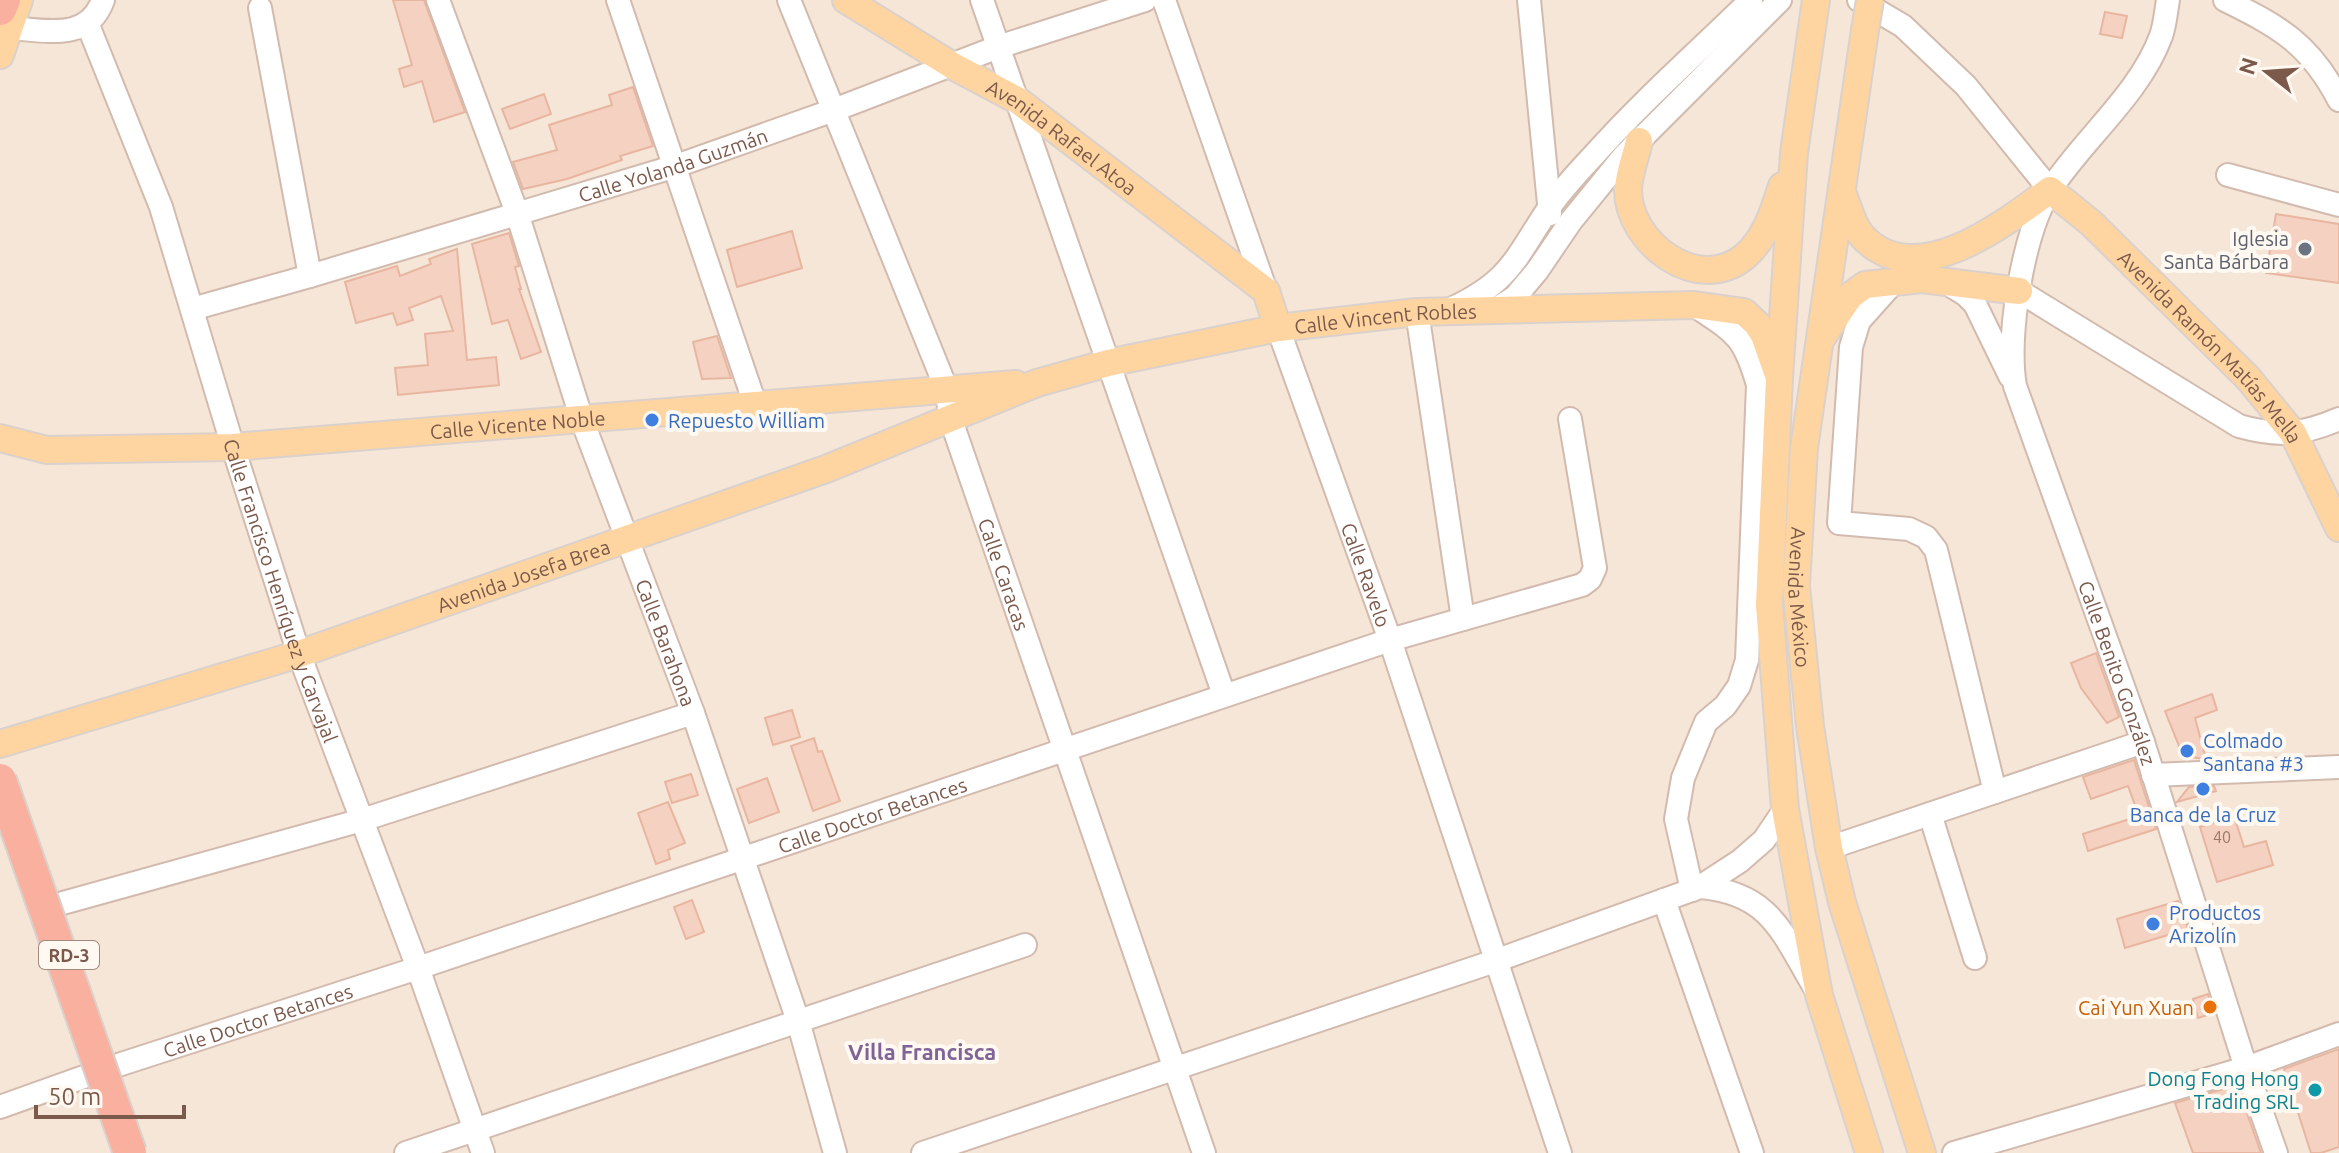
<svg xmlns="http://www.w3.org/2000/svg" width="2339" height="1153" font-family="Ubuntu,sans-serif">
<rect width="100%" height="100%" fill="#fef5eb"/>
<rect fill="#f6e6d8" x="0" y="0" width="2339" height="1153"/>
<g fill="#f5d1c1" stroke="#e8b6a0" stroke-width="2">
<polygon points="393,0 424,0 465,112 434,122 422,81 404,87 399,69 412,65"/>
<polygon points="2105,12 2127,16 2122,38 2100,34"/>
<polygon points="633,87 653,146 620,156 622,160 567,179 523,189 513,162 557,150 549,125 612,105 609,95"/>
<polygon points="544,94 551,114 510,129 502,109"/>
<polygon points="2276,214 2339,224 2339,283 2266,273"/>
<polygon points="792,231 802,268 737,287 727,250"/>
<polygon points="509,233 519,266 515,267 521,289 519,289 541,352 521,359 508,320 492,324 472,244"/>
<polygon points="457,249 467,360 496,357 499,385 398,395 395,368 428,365 425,334 453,331 441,296 409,308 413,320 397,325 393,313 356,323 345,282 397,266 400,276 431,264 429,259"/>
<polygon points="717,336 731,378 702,379 693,342"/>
<polygon points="2096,653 2119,717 2107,723 2081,688 2071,663"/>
<polygon points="2212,694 2217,710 2195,718 2206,759 2183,756 2165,711"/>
<polygon points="792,710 800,737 773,745 765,718"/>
<polygon points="814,738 818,752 822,751 840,801 813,811 791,746"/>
<polygon points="2134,760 2156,829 2088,851 2083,834 2139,816 2128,786 2091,799 2083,777"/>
<polygon points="691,774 698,795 672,803 665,782"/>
<polygon points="767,778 779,812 749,823 737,789"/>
<polygon points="2214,786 2216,791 2177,802 2189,787"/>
<polygon points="668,802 685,843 668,850 670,859 656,864 638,813"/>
<polygon points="2234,816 2244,847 2266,841 2273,865 2217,882 2200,827"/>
<polygon points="692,900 704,932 686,939 674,907"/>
<polygon points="2178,901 2188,929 2125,948 2117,919"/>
<polygon points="2208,994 2214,1013 2198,1018 2193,999"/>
<polygon points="2339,1049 2339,1147 2321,1153 2311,1153 2284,1069"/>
<polygon points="2237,1085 2261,1153 2193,1153 2175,1103"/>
</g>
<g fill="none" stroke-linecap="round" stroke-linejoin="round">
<defs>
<g id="minor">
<path id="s1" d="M 438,0 L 517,213 L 582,420 L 693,713 L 798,1021 L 835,1153"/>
<polyline points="618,0 756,407"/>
<path id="s2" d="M 789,0 L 946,388 L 951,420 L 1204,1153"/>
<polyline points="982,0 1224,695"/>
<polyline points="1164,0 1266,291"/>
<polyline points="1529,0 1550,214"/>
<polyline points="1859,0 1903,26 1966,86 2050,190"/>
<path id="s3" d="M 2168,0 C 2166,11 2165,25 2161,36 C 2139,95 2084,138 2050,190 C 2023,234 2006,336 2015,386 L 2143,742 L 2246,1068 L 2276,1153"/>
<path d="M 2225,0 C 2280,27 2310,44 2339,100"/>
<polyline points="260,8 310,276"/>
<path id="s4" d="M 88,25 L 161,207 L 233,447 L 299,654 L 418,968 L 483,1153"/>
<path d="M 9,28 C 46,30 88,42 103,0"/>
<polyline points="2228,175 2339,205"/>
<polyline points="1945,282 1966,295 1975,304 2010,376"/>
<polyline points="1892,284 1859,321 1851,347 1839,523 1909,529 1926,537 1936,550 1995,792"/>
<path d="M 2019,291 L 2239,426 C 2278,437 2302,435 2339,419"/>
<polyline points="1498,308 1515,297 1537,271 1571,221 1624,156 1780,0"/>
<path id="s5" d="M 192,309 L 310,276 L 676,166 L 834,110 L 998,47 L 1145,0"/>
<path d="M 1451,309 C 1509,282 1514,261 1547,211 C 1560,191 1578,172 1594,155 C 1643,100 1699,51 1751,0"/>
<polyline points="1417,312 1463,619"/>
<path id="s6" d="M 1278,328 L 1390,640 L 1560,1153"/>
<polyline points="2153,775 2339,767"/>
<polyline points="1930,814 1975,958"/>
<polyline points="1829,848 2143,742"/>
<path d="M 1700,887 C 1771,893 1782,933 1815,988"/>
<path d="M 1692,890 L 1676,819 L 1683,778 L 1706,722 L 1725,706 L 1739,686 L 1747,660 L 1758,385 C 1744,336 1736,333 1695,306"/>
<polyline points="1664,900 1752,1153"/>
<polyline points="52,906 362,820 693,713"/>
<path id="s7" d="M 0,1107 L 109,1068 L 418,968 L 1390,640 L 1582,585 L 1590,579 L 1595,568 L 1570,419"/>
<polyline points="406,1153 1025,945"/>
<polyline points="923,1153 1495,961 1700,887 1740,861 1764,840 1785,809"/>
<polyline points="1954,1153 2246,1068 2339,1034"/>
</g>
<g id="major">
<path id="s8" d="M 846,0 L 953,66 L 1017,100 L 1266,291 L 1278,328"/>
<polyline points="1816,0 1794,153 1779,378 1769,605 1785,809 1819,995 1869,1153"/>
<path id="s9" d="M 1865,30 L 1804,448 L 1796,586 L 1810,726 L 1829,848 L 1842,902 L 1922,1153"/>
<polyline points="0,55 19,0"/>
<path d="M 1639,141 C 1636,156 1628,175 1628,190 C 1628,242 1697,295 1744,257 C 1765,240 1774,211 1782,186"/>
<path id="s10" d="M 1842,192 C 1849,209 1853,229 1867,241 C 1921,290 2006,222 2050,190 L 2091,223 L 2248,378 L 2293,433 L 2339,528"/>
<polyline points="1823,336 1850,296 1865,285 1922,279 2019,291"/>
<path id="s11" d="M 0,438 L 47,450 L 233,447 L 1016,384"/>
<path id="s12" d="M 0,744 L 299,654 L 826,469 L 1037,383 L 1108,363 L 1278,328 L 1417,312 L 1694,305 L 1744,312 L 1757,324 L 1764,335 L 1779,378"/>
</g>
<polyline id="highway" points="0,9 4,0"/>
</defs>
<use href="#minor" stroke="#d2bbae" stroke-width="26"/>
<use href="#major" stroke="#dad1cd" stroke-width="30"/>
<use href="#highway" stroke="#dad1cd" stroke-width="36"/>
<use href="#minor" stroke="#fff" stroke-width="22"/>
<use href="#major" stroke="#fed5a1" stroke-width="26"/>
<use href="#highway" stroke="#fab09f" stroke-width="32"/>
<defs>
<polyline id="major-bridge" points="1865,30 1870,0"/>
<polyline id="highway-bridge" points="0,780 130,1153"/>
</defs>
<use href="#major-bridge" stroke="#dad1cd" stroke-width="30" stroke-linecap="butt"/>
<use href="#highway-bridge" stroke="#dad1cd" stroke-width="36" stroke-linecap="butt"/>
<use href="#major-bridge" stroke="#fed5a1" stroke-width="26"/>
<use href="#highway-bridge" stroke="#fab09f" stroke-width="32"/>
</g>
<circle fill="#6b7280" stroke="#fff9f2" stroke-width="3" cx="2305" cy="249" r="8"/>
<g fill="#3f7fe0" stroke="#fff9f2" stroke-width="3">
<circle cx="652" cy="420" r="8"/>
<circle cx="2187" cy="751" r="8"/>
<circle cx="2203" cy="789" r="8"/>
<circle cx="2153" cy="924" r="8"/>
</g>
<circle fill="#e8710a" stroke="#fff9f2" stroke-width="3" cx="2210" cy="1007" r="8"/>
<circle fill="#0f9aa8" stroke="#fff9f2" stroke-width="3" cx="2315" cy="1090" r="8"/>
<g text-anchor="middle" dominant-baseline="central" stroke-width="8" stroke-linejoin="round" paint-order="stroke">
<g font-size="16" fill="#9a7768">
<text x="2222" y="837">40</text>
</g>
<rect fill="#fff9f2" stroke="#a3897d" stroke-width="2" x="39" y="941" width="60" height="28" rx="6"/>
<g font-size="18" font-weight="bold" fill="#7b594b">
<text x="69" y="955">RD-3</text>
</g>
<g font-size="20" fill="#7b594b" stroke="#fff9f2">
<text stroke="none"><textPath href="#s8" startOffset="256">Avenida Rafael Atoa</textPath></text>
<text stroke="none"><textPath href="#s5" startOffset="502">Calle Yolanda Guzmán</textPath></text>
<text stroke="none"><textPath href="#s12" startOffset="1454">Calle Vincent Robles</textPath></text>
<text stroke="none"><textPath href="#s10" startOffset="486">Avenida Ramón Matías Mella</textPath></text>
<text stroke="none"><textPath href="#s11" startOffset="520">Calle Vicente Noble</textPath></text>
<text stroke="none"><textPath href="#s2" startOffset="614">Calle Caracas</textPath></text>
<text stroke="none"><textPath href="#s6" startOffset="262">Calle Ravelo</textPath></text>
<text stroke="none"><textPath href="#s12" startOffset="550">Avenida Josefa Brea</textPath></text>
<text stroke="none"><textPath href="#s4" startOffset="598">Calle Francisco Henríquez y Carvajal</textPath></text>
<text stroke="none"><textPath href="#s9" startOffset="572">Avenida México</textPath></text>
<text stroke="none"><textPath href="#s1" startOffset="682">Calle Barahona</textPath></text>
<text stroke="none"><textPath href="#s3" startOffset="734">Calle Benito González</textPath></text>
<text stroke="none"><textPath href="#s7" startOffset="920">Calle Doctor Betances</textPath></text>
<text stroke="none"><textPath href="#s7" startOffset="272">Calle Doctor Betances</textPath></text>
</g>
<g font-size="20" fill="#5b616d" stroke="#fff9f2" text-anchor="end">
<text x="2289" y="238">Iglesia<tspan x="2289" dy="23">Santa Bárbara</tspan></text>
</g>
<g font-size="20" fill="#366cbe" stroke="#fff9f2" text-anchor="start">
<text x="668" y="420">Repuesto William</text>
<text x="2203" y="740">Colmado<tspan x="2203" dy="23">Santana #3</tspan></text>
<text x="2203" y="814" text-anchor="middle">Banca de la Cruz</text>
<text x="2169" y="912">Productos<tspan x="2169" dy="23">Arizolín</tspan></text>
</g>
<g font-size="20" fill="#c56008" stroke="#fff9f2" text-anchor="end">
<text x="2194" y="1007">Cai Yun Xuan</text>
</g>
<g font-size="20" fill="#0d838f" stroke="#fff9f2" text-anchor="end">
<text x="2299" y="1078">Dong Fong Hong<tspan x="2299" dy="23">Trading SRL</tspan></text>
</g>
<g font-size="22" font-weight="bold" fill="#816497" stroke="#fff9f2">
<text x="922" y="1051">Villa Francisca</text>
</g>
</g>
<g transform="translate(2267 72) rotate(287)" stroke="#fff9f2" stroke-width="6" paint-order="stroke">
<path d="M0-6L14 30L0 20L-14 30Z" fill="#7b594b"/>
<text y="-12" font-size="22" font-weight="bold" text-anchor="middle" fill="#7b594b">N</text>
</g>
<path d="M36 1105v12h148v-12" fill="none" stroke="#7b594b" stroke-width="4"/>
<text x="48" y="1105" font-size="24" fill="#7b594b" stroke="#fff9f2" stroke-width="6" paint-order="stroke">50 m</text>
</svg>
